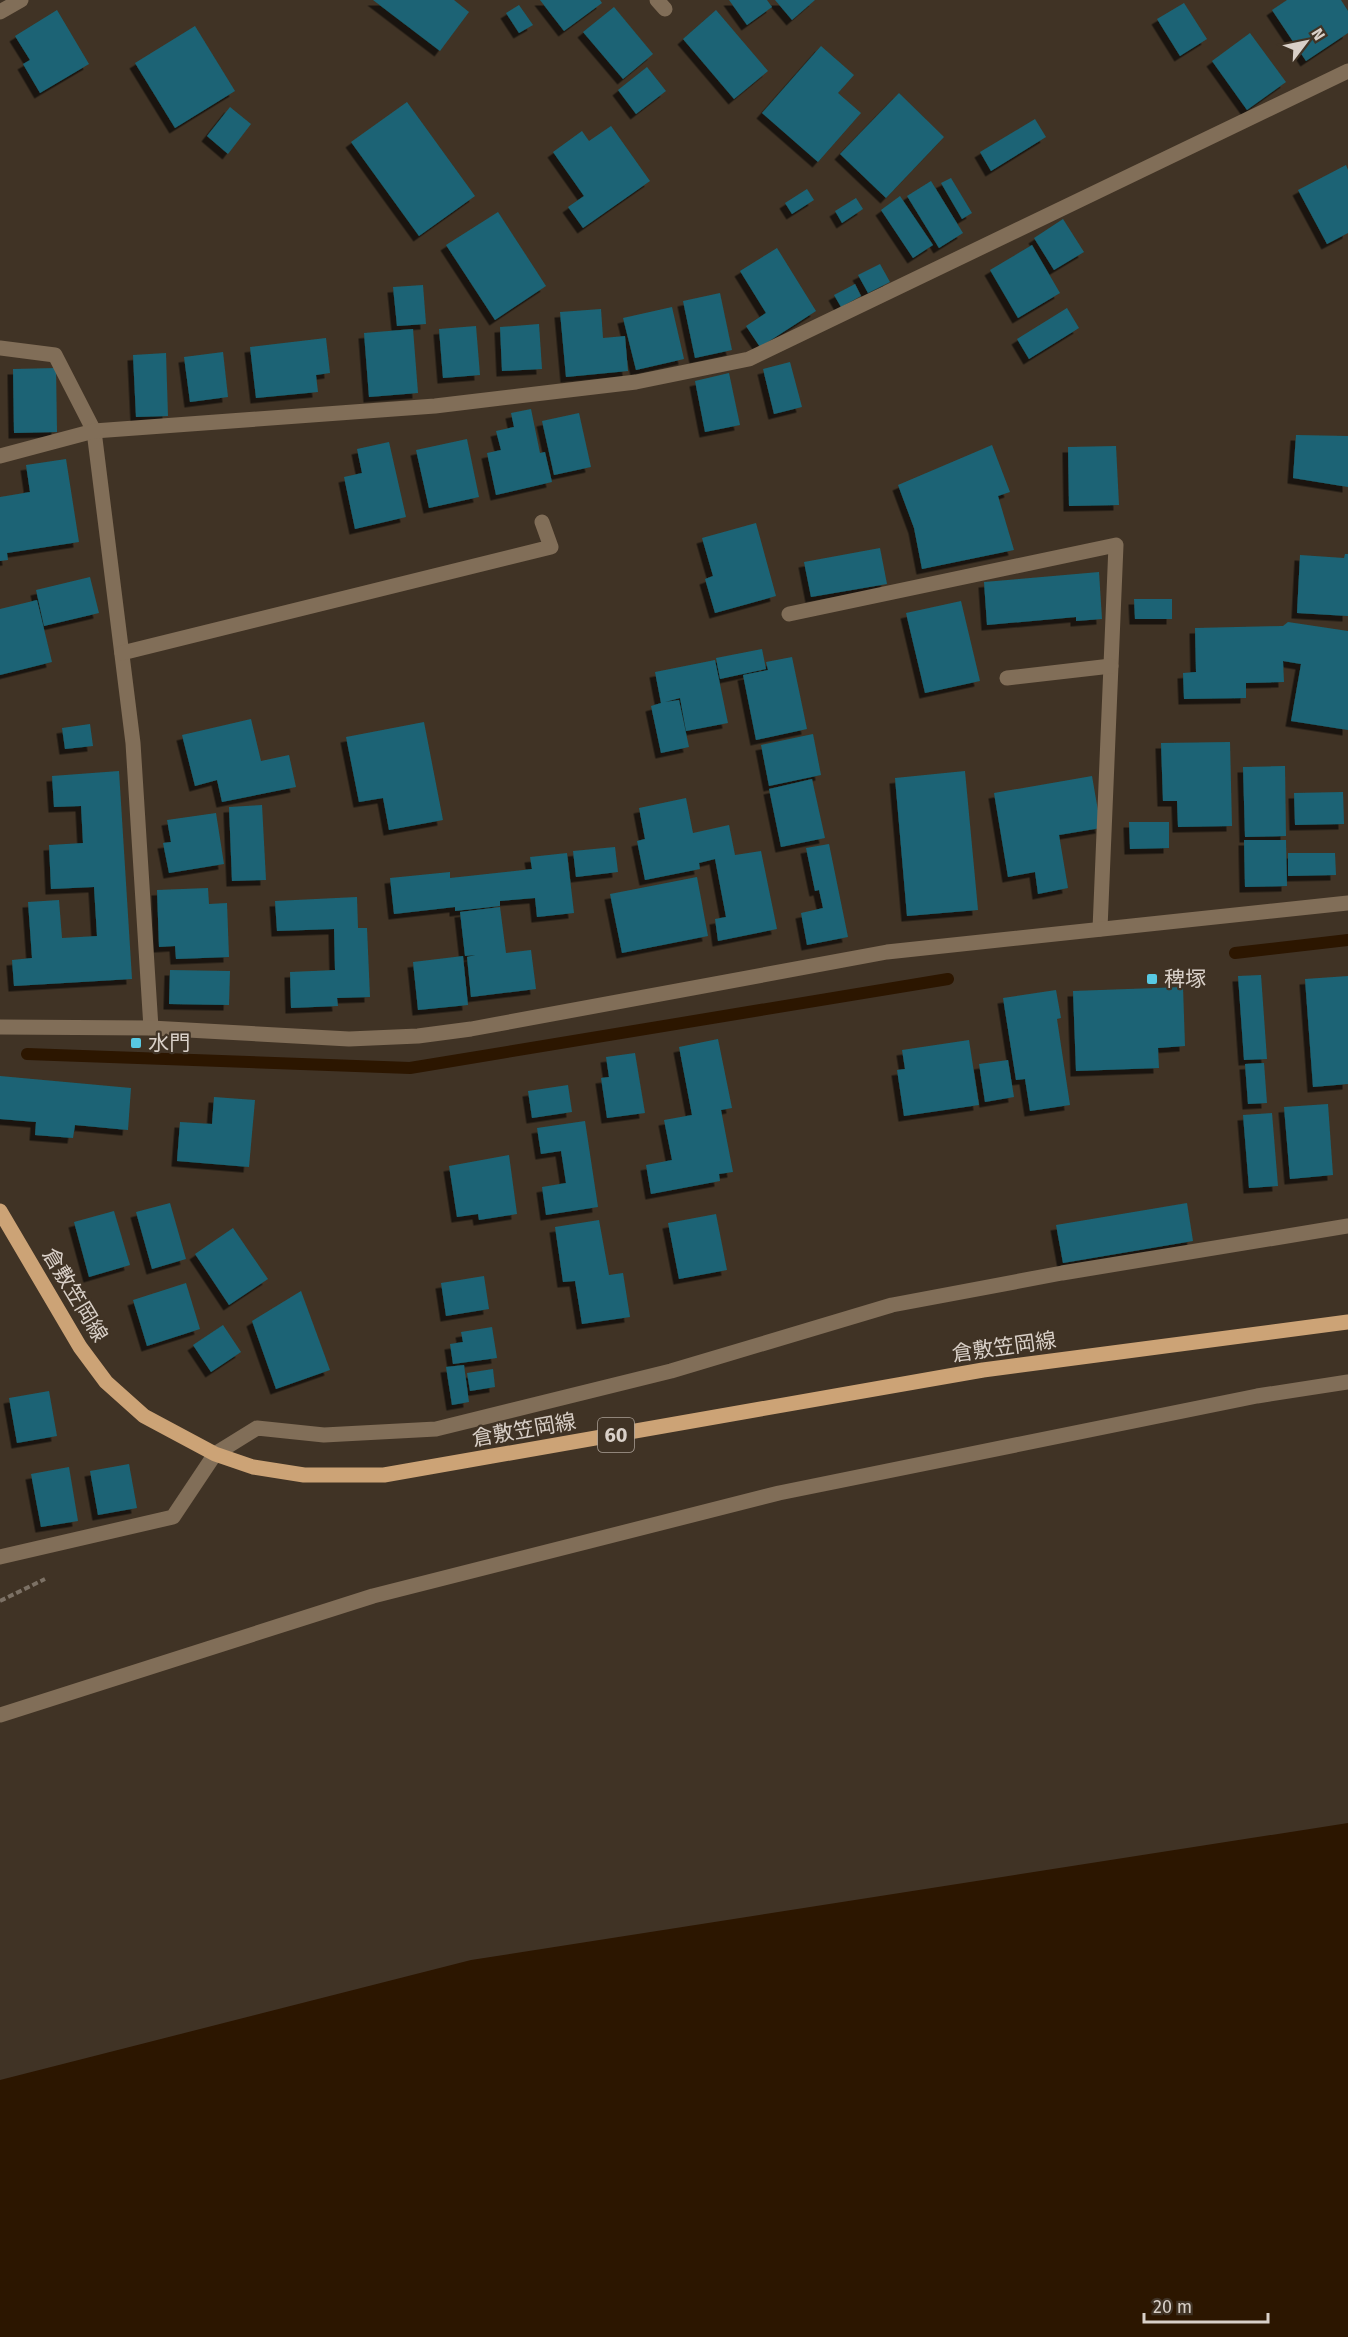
<svg xmlns="http://www.w3.org/2000/svg" width="1348" height="2337" font-family="'Fira Sans','Noto Sans JP',sans-serif">
<defs>
<filter id="shadow"><feDropShadow dx="-5.5" dy="5.5" stdDeviation="0" flood-color="#0009"/></filter>
</defs>
<rect width="100%" height="100%" fill="#403325"/>
<polygon fill="#2c1600" points="1348,1823 1348,2337 0,2337 0,2080 471,1960"/>
<g fill="none" stroke-linecap="round" stroke-linejoin="round">
<g stroke="#2c1600" stroke-width="12">
<polyline points="1235,953 1348,940"/>
<polyline points="27,1054 410,1068 948,979"/>
</g>
</g>
<g fill="#1b6474" filter="url(#shadow)">
<polygon points="373,0 454,0 469,12 440,51"/>
<polygon points="540,0 600,0 602,3 564,31"/>
<polygon points="729,0 767,0 772,7 747,25"/>
<polygon points="775,0 815,0 792,20"/>
<polygon points="1287,0 1341,0 1348,11 1348,33 1306,61 1272,10"/>
<polygon points="1184,3 1207,39 1180,56 1157,19"/>
<polygon points="519,5 533,25 519,33 506,13"/>
<polygon points="614,7 653,54 623,79 583,32"/>
<polygon points="57,10 89,64 40,93 23,64 30,60 15,36"/>
<polygon points="716,10 768,71 734,99 683,39"/>
<polygon points="195,26 235,91 175,128 135,63"/>
<polygon points="1250,33 1286,82 1247,110 1212,61"/>
<polygon points="821,46 854,75 838,93 861,113 818,162 762,113"/>
<polygon points="647,67 666,91 636,114 618,90"/>
<polygon points="899,93 944,137 886,198 840,154"/>
<polygon points="407,102 475,196 419,236 351,142"/>
<polygon points="230,107 251,124 228,154 207,136"/>
<polygon points="1035,119 1046,137 991,171 980,152"/>
<polygon points="611,126 650,181 583,228 568,207 584,196 553,152 582,131 589,141"/>
<polygon points="1346,165 1348,170 1348,233 1327,244 1298,190"/>
<polygon points="951,178 972,213 962,219 941,183"/>
<polygon points="931,181 963,233 939,248 907,196"/>
<polygon points="807,189 814,200 792,214 785,203"/>
<polygon points="900,196 933,245 913,258 881,210"/>
<polygon points="856,198 863,209 842,223 835,211"/>
<polygon points="498,212 546,286 495,320 446,245"/>
<polygon points="1063,219 1084,252 1054,270 1034,238"/>
<polygon points="1032,245 1060,293 1018,318 990,270"/>
<polygon points="777,248 816,311 760,347 746,326 766,313 740,271"/>
<polygon points="880,264 890,282 868,293 858,275"/>
<polygon points="855,284 861,296 841,307 834,295"/>
<polygon points="423,285 426,324 397,326 393,287"/>
<polygon points="720,293 732,350 695,358 683,301"/>
<polygon points="672,307 684,359 636,370 623,318"/>
<polygon points="1067,308 1079,328 1029,359 1017,339"/>
<polygon points="601,309 603,338 625,336 628,371 566,377 560,312"/>
<polygon points="539,324 542,369 502,371 500,327"/>
<polygon points="476,326 480,375 443,378 439,329"/>
<polygon points="413,329 418,393 369,397 364,333"/>
<polygon points="326,338 330,373 316,375 318,392 256,398 250,347"/>
<polygon points="223,352 228,397 190,402 184,357"/>
<polygon points="166,353 168,416 136,417 133,355"/>
<polygon points="790,362 802,407 774,414 763,369"/>
<polygon points="56,368 57,432 14,433 13,369"/>
<polygon points="729,373 740,425 705,432 695,381"/>
<polygon points="531,409 540,453 545,452 552,482 496,495 487,453 501,450 496,431 514,427 511,413"/>
<polygon points="579,413 591,467 554,475 542,421"/>
<polygon points="1296,435 1348,436 1348,487 1293,478"/>
<polygon points="467,439 479,497 429,508 416,450"/>
<polygon points="389,442 406,517 355,529 344,477 362,473 357,449"/>
<polygon points="992,445 1010,492 998,496 1014,550 922,569 914,528 898,485"/>
<polygon points="1116,446 1119,505 1069,506 1068,447"/>
<polygon points="66,459 79,542 7,553 8,560 0,561 0,497 30,492 26,465"/>
<polygon points="756,523 776,596 715,613 705,579 713,576 702,538"/>
<polygon points="880,548 887,584 811,597 804,562"/>
<polygon points="1345,554 1348,554 1348,616 1297,613 1300,555 1344,558"/>
<polygon points="1099,572 1102,619 1076,621 1076,617 987,625 984,582"/>
<polygon points="90,577 99,613 44,626 36,590"/>
<polygon points="1134,599 1172,599 1172,619 1135,619"/>
<polygon points="37,600 52,662 0,675 0,609"/>
<polygon points="961,601 980,681 925,693 906,613"/>
<polygon points="1288,622 1348,631 1348,730 1291,721 1301,664 1283,661 1284,682 1246,683 1246,698 1184,699 1183,673 1196,672 1195,628 1283,626"/>
<polygon points="762,649 766,669 720,679 716,658"/>
<polygon points="792,657 807,729 756,740 743,675 768,670 766,662"/>
<polygon points="715,660 728,723 686,731 680,698 665,702 679,700 689,747 661,753 651,706 661,703 655,672"/>
<polygon points="251,719 261,761 289,755 296,787 222,802 217,780 195,786 182,735"/>
<polygon points="424,722 443,820 389,830 383,798 359,802 346,737"/>
<polygon points="90,724 93,746 65,749 62,728"/>
<polygon points="813,734 821,775 769,786 761,745"/>
<polygon points="1230,742 1232,826 1178,827 1177,801 1163,801 1161,743"/>
<polygon points="1285,766 1286,836 1245,837 1243,767"/>
<polygon points="119,771 132,979 14,986 12,960 32,958 28,902 59,900 62,938 97,936 94,887 51,889 49,845 83,843 81,806 54,807 52,776"/>
<polygon points="965,771 978,910 907,916 895,778"/>
<polygon points="1092,776 1101,828 1059,835 1068,888 1038,894 1035,872 1008,877 994,793"/>
<polygon points="812,779 825,838 781,847 769,789"/>
<polygon points="1343,792 1344,824 1295,825 1294,793"/>
<polygon points="686,798 693,833 729,825 735,855 761,851 777,929 718,941 715,919 726,917 715,859 699,863 700,869 645,880 637,841 645,839 639,808"/>
<polygon points="262,805 266,880 232,881 229,807"/>
<polygon points="216,813 224,864 169,873 163,843 171,842 167,820"/>
<polygon points="1129,822 1169,822 1169,848 1130,849"/>
<polygon points="1244,840 1286,840 1287,886 1245,887"/>
<polygon points="829,844 848,937 807,945 801,913 823,908 819,890 815,891 806,848"/>
<polygon points="615,847 618,872 576,877 573,851"/>
<polygon points="567,853 574,913 537,917 535,898 500,901 500,906 455,911 455,907 394,914 390,878 450,872 450,878 532,869 530,857"/>
<polygon points="1288,853 1335,853 1336,875 1288,876"/>
<polygon points="697,877 708,936 622,953 610,894"/>
<polygon points="208,888 209,904 227,903 229,957 176,959 175,946 159,947 157,890"/>
<polygon points="357,897 358,928 367,928 370,997 337,998 338,1006 291,1008 290,972 335,970 334,929 277,931 275,901"/>
<polygon points="500,907 506,953 531,950 536,989 471,997 467,957 475,955 465,956 460,912"/>
<polygon points="463,956 468,1005 418,1010 413,962"/>
<polygon points="170,970 230,971 229,1005 169,1004"/>
<polygon points="1261,975 1267,1059 1244,1060 1238,976"/>
<polygon points="1348,976 1348,1084 1313,1087 1305,979"/>
<polygon points="1183,987 1185,1046 1158,1048 1159,1068 1076,1071 1073,991"/>
<polygon points="1056,990 1061,1018 1057,1019 1070,1105 1030,1111 1025,1079 1016,1080 1003,998"/>
<polygon points="718,1039 732,1108 721,1110 733,1172 719,1174 720,1181 651,1194 646,1165 672,1160 664,1120 692,1115 679,1047"/>
<polygon points="969,1040 979,1105 904,1116 897,1070 905,1069 902,1050"/>
<polygon points="635,1053 645,1113 607,1118 601,1078 609,1077 606,1057"/>
<polygon points="1008,1060 1014,1097 985,1102 979,1064"/>
<polygon points="1264,1063 1267,1103 1248,1104 1245,1064"/>
<polygon points="0,1076 131,1088 128,1130 75,1125 73,1138 35,1135 36,1122 0,1119"/>
<polygon points="568,1085 572,1112 532,1118 528,1091"/>
<polygon points="214,1097 255,1100 249,1167 177,1161 180,1122 212,1124"/>
<polygon points="1328,1104 1333,1175 1290,1179 1284,1107"/>
<polygon points="1272,1113 1278,1186 1249,1188 1243,1115"/>
<polygon points="585,1121 598,1207 546,1215 542,1187 566,1183 561,1151 541,1154 537,1128"/>
<polygon points="509,1155 517,1214 479,1220 478,1214 457,1217 449,1166"/>
<polygon points="170,1203 186,1259 152,1269 136,1212"/>
<polygon points="1187,1203 1193,1241 1063,1263 1056,1225"/>
<polygon points="114,1211 130,1265 89,1277 74,1222"/>
<polygon points="716,1214 727,1270 679,1279 668,1223"/>
<polygon points="599,1220 609,1275 623,1273 630,1317 582,1324 575,1281 563,1282 555,1227"/>
<polygon points="233,1228 268,1279 229,1305 195,1254"/>
<polygon points="484,1276 489,1309 446,1316 441,1283"/>
<polygon points="186,1283 200,1329 147,1346 133,1300"/>
<polygon points="301,1291 330,1370 276,1389 252,1321"/>
<polygon points="223,1325 241,1352 211,1372 193,1345"/>
<polygon points="492,1327 497,1358 453,1364 450,1344 463,1342 461,1332"/>
<polygon points="464,1365 469,1402 452,1405 446,1367"/>
<polygon points="493,1369 495,1387 470,1391 467,1373"/>
<polygon points="49,1391 57,1436 17,1443 9,1398"/>
<polygon points="129,1464 137,1508 98,1515 90,1471"/>
<polygon points="69,1467 78,1521 41,1527 31,1474"/>
</g>
<g fill="none" stroke-linecap="round" stroke-linejoin="round">
<polyline stroke="#7c7165" stroke-width="4" stroke-dasharray="6 3" stroke-linecap="butt" points="0,1601 45,1579"/>
<g stroke="#816e58" stroke-width="15">
<polyline points="657,0 665,9"/>
<polyline points="0,12 21,0"/>
<polyline points="0,348 55,355 94,431 133,743 151,1028"/>
<polyline points="0,456 94,431 435,406 636,382 749,359 1348,71"/>
<polyline points="789,614 1116,545 1100,929"/>
<polyline points="122,653 551,547 542,522"/>
<polyline points="1007,678 1111,666"/>
<polyline points="0,1027 151,1028 349,1039 418,1036 471,1029 887,952 1348,903"/>
<polyline points="0,1557 173,1517 215,1454 257,1428 324,1435 436,1429 671,1371 892,1305 1062,1273 1348,1226"/>
<polyline points="0,1715 373,1596 779,1493 1257,1396 1348,1382"/>
</g>
<polyline stroke="#cca376" stroke-width="15" points="0,1211 80,1347 106,1382 144,1416 215,1454 253,1467 304,1475 384,1475 983,1370 1348,1322"/>
</g>
<g fill="#58c9e3" stroke="#403325" stroke-width="2">
<rect x="1146" y="973" width="12" height="12" rx="3"/>
<rect x="130" y="1037" width="12" height="12" rx="3"/>
</g>
<g text-anchor="middle" dominant-baseline="central" stroke-width="4.5" stroke-linejoin="round" paint-order="stroke">
<rect fill="#403325" stroke="#aba197" stroke-width="1.5" x="598" y="1418" width="36" height="34" rx="4.5"/>
<g font-size="20" font-weight="bold" fill="#d9d0c8">
<text x="616" y="1435">60</text>
</g>
<g font-size="21" fill="#d9d0c8" stroke="#403325" text-anchor="start">
<text x="1164" y="979">稗塚</text>
<text x="148" y="1043">水門</text>
</g>
<g font-size="21" fill="#d9d0c8" stroke="#403325">
<text transform="translate(75 1295) rotate(59)">倉敷笠岡線</text>
<text transform="translate(1004 1347) rotate(-8)">倉敷笠岡線</text>
<text transform="translate(524 1430) rotate(-10)">倉敷笠岡線</text>
</g>
</g>
<g transform="translate(1306 42) rotate(58)" stroke="#403325" stroke-width="4.5" paint-order="stroke">
<path d="M0-4.5L10 22L0 15L-10 22Z" fill="#d9d0c8"/>
<text y="-9" font-size="16" font-weight="bold" text-anchor="middle" fill="#d9d0c8">N</text>
</g>
<path d="M1144 2313v9h124v-9" fill="none" stroke="#d9d0c8" stroke-width="3"/>
<text x="1153" y="2313" font-size="18" fill="#d9d0c8" stroke="#403325" stroke-width="4.5" paint-order="stroke">20 m</text>
</svg>
